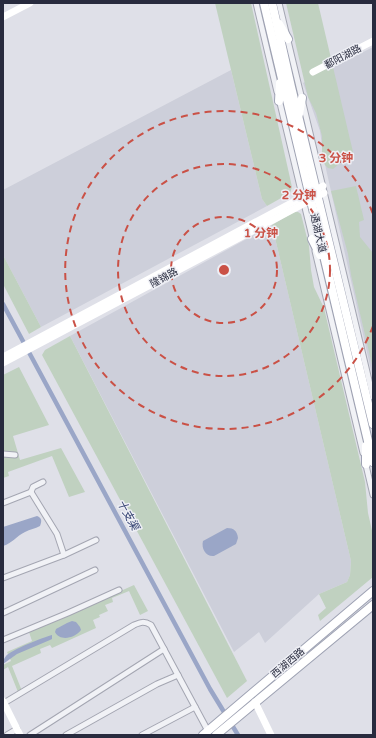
<svg xmlns="http://www.w3.org/2000/svg" width="376" height="738" font-family="'Varela Round','Noto Sans SC',sans-serif">
<rect width="100%" height="100%" fill="#dfe0e8"/>
<g fill="#cdcfda">
<polygon points="373,47 373,379 324,160 320,131 313,111 303,83"/>
<polygon points="231,70 262,199 267,206 41,327 3,255 3,190"/>
<polygon points="272,225 351,561 350,575 347,582 319,594 265,643 259,632 234,652 70,336"/>
</g>
<g fill="#c0d1c0">
<polygon points="215,3 251,3 292,187 290,193 267,206 262,199"/>
<polygon points="286,3 318,3 353,152 333,169 328,168 325,165 322,158 322,136 316,113 308,97"/>
<polygon points="356,186 364,220 359,222 360,237 373,253 373,369 351,275 348,254 331,191"/>
<polygon points="294,212 298,212 301,214 309,246 311,270 314,287 324,308 361,465 365,482 368,513 373,535 373,577 320,621 318,615 326,608 319,594 347,582 350,575 351,561 272,225"/>
<polygon points="3,255 41,327 29,334 3,284"/>
<polygon points="70,336 247,681 227,698 42,355 45,350"/>
<polygon points="19,367 49,425 13,436 20,460 61,448 85,492 69,497 52,456 8,472 9,476 3,478 3,375"/>
<polygon points="134,585 148,611 140,615 129,591 112,598 113,602 105,605 108,611 99,615 100,617 93,620 96,628 52,648 50,645 40,649 41,653 12,666 22,691 18,692 8,667 3,670 3,665 11,661 7,652 32,641 29,632"/>
</g>
<g fill="#9aa6c7">
<path d="M 37,516 C 42,518 42,521 40,526 C 35,529 30,529 25,532 C 16,536 13,543 3,546 L 3,527 Z"/>
<path d="M 227,528 C 234,528 237,531 238,538 L 236,544 L 214,556 C 206,557 201,549 203,541 Z"/>
<path d="M 72,621 L 76,622 L 80,627 L 81,630 C 75,638 60,642 55,632 L 56,629 L 67,623 Z"/>
<path d="M 52,635 L 52,639 L 50,640 L 17,654 L 3,664 C 3,660 4,659 6,656 C 11,650 44,637 52,635 Z"/>
</g>
<g fill="none" stroke-linecap="round" stroke-linejoin="round">
<polyline stroke="#9aa6c7" stroke-width="4.5" points="3,304 210,689 238,735"/>
<defs>
<g id="street">
<polyline points="256,3 277,92"/>
<polyline points="279,3 373,397"/>
<polyline points="279,99 313,241"/>
<polyline points="315,251 363,453"/>
<polyline points="3,454 15,455"/>
<polyline points="365,461 373,495"/>
<polyline points="31,492 57,534 64,555"/>
<polyline points="3,503 31,492 33,487 43,482"/>
<polyline points="3,578 64,555 96,540"/>
<polyline points="3,613 95,570"/>
<polyline points="3,640 68,613 119,590"/>
<path d="M 4,703 L 134,625 C 141,622 144,621 151,625 L 208,731"/>
<polyline points="7,735 17,729"/>
<polyline points="30,735 164,649"/>
<polyline points="66,735 157,684 178,675"/>
<polyline points="142,735 195,707"/>
</g>
<g id="primary">
<polyline points="264,3 373,462"/>
<polyline points="272,3 291,87 373,424"/>
<polyline points="279,24 288,39"/>
<polyline points="279,101 280,83"/>
<polyline points="299,114 302,98"/>
<polyline points="312,239 320,255"/>
<polyline points="366,464 366,446"/>
<polyline points="203,735 373,591"/>
<polyline points="216,735 373,605"/>
</g>
</defs>
<use href="#street" stroke="#a4a6b2" stroke-width="7"/>
<use href="#primary" stroke="#9ea2b3" stroke-width="10"/>
<use href="#street" stroke="#f1f2f6" stroke-width="5"/>
<g stroke="#fff" stroke-width="7">
<polyline points="3,17 30,3"/>
<polyline points="313,72 373,41"/>
<polyline points="3,357 323,186"/>
<polyline points="3,363 324,193"/>
<polyline points="3,701 20,735"/>
<polyline points="255,702 271,735"/>
</g>
<use href="#primary" stroke="#fff" stroke-width="8"/>
</g>
<g fill="none" stroke="#ca5146" stroke-width="2" stroke-dasharray="7 5">
<circle cx="224" cy="270" r="53"/>
<circle cx="224" cy="270" r="106"/>
<path d="M373 326A159 159 0 1 1 373 214"/>
</g>
<g text-anchor="middle" dominant-baseline="central" stroke-width="3" stroke-linejoin="round" paint-order="stroke">
<g font-size="10" fill="#282b3e" stroke="#eeeff5">
<text transform="translate(343 57) rotate(-28)">鄱阳湖路</text>
<text transform="translate(318 233) rotate(77)">通湖大道</text>
<text transform="translate(164 278) rotate(-28)">隆锦路</text>
<text transform="translate(288 663) rotate(-40)">西湖西路</text>
</g>
<g font-size="11" font-style="italic" fill="#334171" stroke="#eeeff5">
<text transform="translate(128 515) rotate(61)">十支渠</text>
</g>
</g>
<circle cx="224" cy="270" r="6" fill="#ca5146" stroke="#eeeff5" stroke-width="2"/>
<g font-size="12" text-anchor="middle" font-weight="bold" fill="#ca5146" stroke="#eeeff5" stroke-width="3" stroke-linejoin="round" paint-order="stroke">
<text x="336" y="162">3 分钟</text>
<text x="299" y="199">2 分钟</text>
<text x="261" y="237">1 分钟</text>
</g>
<rect width="376" height="738" fill="none" stroke="#282b3e" stroke-width="8"/>
</svg>
